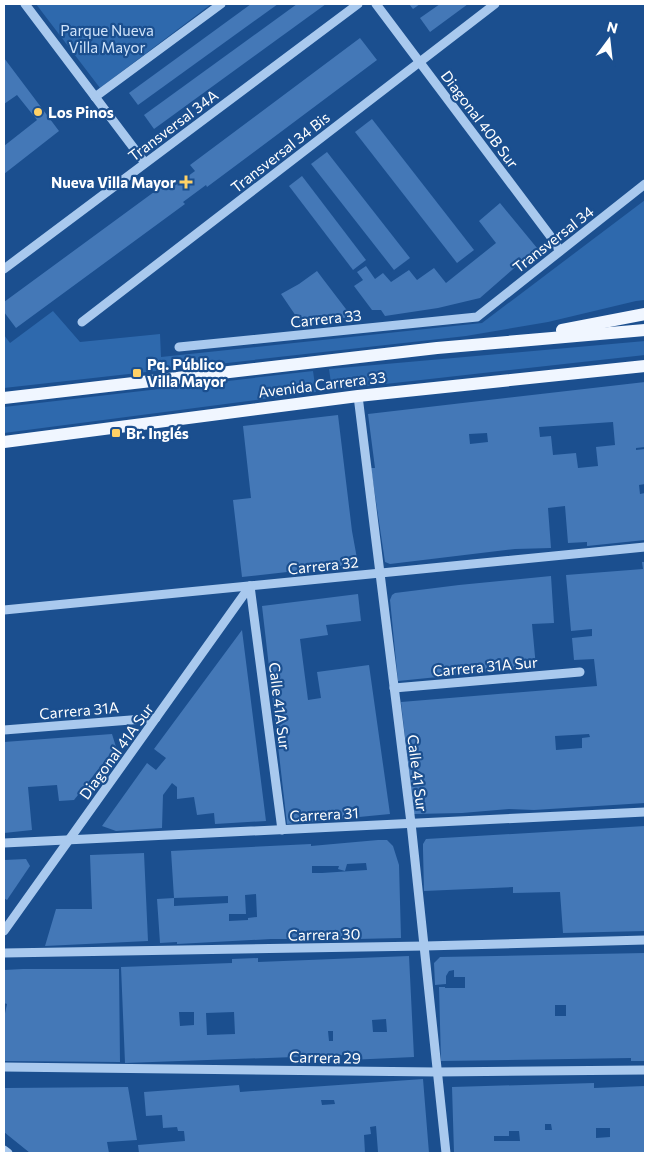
<svg xmlns="http://www.w3.org/2000/svg" width="649" height="1157" font-family="Commissioner,sans-serif">
<rect width="100%" height="100%" fill="#1b4f8f"/>
<g fill="#2e69ad">
<polygon points="36,4 215,4 210,5 100,88"/>
<polygon points="645,200 645,300 636,301 548,322 466,336 4,388 4,335 10,343 53,311 80,342 160,334 161,357 482,323"/>
<polygon points="645,341 645,355 332,390 329,369"/>
<polygon points="313,371 316,392 4,433 4,407"/>
</g>
<g fill="#4478b7" fill-rule="evenodd">
<polygon points="251,4 278,4 138,105 129,93"/>
<polygon points="297,4 326,4 154,129 144,115"/>
<polygon points="409,4 420,4 413,9"/>
<polygon points="440,4 468,4 430,32 420,18"/>
<polygon points="360,38 377,60 207,187 206,185 183,202 185,204 16,328 4,312 4,302 169,181 173,187 195,171 190,165"/>
<polygon points="4,58 59,131 4,174 4,146 37,120 17,95 4,104"/>
<polygon points="372,119 474,250 457,263 355,132"/>
<polygon points="327,152 410,258 394,270 311,164"/>
<polygon points="302,176 366,260 353,270 289,186"/>
<polygon points="500,203 537,248 480,298 438,308 385,316 381,310 372,310 354,286 363,280 357,272 366,266 375,279 383,273 391,282 409,270 417,280 434,268 446,283 496,243 479,221"/>
<polygon points="317,271 323,279 352,317 300,322 281,294 299,284"/>
<path d="M 645,382 L 645,447 L 636,448 L 636,450 L 645,449 L 645,484 L 639,485 L 640,494 L 645,493 L 645,540 L 587,546 L 587,542 L 568,543 L 565,506 L 548,508 L 551,548 L 515,549 L 390,564 L 385,562 L 371,468 L 375,468 L 368,414 ZM 613,422 L 615,445 L 596,447 L 598,466 L 578,468 L 576,453 L 553,455 L 551,436 L 540,437 L 539,427 ZM 487,433 L 488,442 L 470,444 L 469,434 Z"/>
<polygon points="338,415 352,531 358,564 242,577 233,500 251,498 243,426"/>
<path d="M 642,562 L 645,562 L 645,803 L 534,810 L 509,809 L 462,813 L 414,814 L 401,702 L 597,686 L 594,659 L 574,660 L 572,638 L 592,636 L 592,629 L 571,631 L 566,575 L 643,569 ZM 589,734 L 590,737 L 582,738 L 582,748 L 556,750 L 555,736 Z"/>
<polygon points="551,576 554,623 532,624 536,667 398,681 390,600 392,595 395,593 459,585"/>
<polygon points="358,594 361,621 326,625 328,635 300,639 308,700 321,698 317,672 369,665 390,814 287,824 262,606"/>
<polygon points="242,630 266,821 215,824 214,813 197,815 194,797 177,799 177,787 172,783 163,795 162,828 116,831 102,826 147,763 156,770 166,758 154,749"/>
<polygon points="112,734 116,747 74,800 59,801 57,785 28,787 32,830 4,833 4,742"/>
<polygon points="645,826 645,931 563,933 560,892 513,893 513,887 424,891 423,850 423,844 426,839"/>
<path d="M 378,840 L 387,840 L 393,846 L 399,865 L 401,938 L 313,940 L 313,937 L 296,938 L 296,939 L 271,939 L 177,944 L 177,942 L 160,943 L 157,899 L 174,898 L 174,906 L 228,903 L 228,896 L 174,898 L 171,851 L 311,844 L 311,846 ZM 366,863 L 367,870 L 322,873 L 312,873 L 312,866 L 339,866 L 338,869 L 345,871 L 347,864 ZM 256,894 L 257,917 L 248,918 L 248,920 L 229,921 L 229,914 L 246,914 L 245,895 Z"/>
<polygon points="144,853 148,941 45,946 56,909 92,909 90,855"/>
<polygon points="26,859 30,866 7,900 4,898 4,860"/>
<path d="M 645,953 L 645,1061 L 631,1061 L 631,1058 L 441,1061 L 439,987 L 445,987 L 445,988 L 465,988 L 465,977 L 454,977 L 454,970 L 449,971 L 446,976 L 446,984 L 435,985 L 434,963 L 440,957 ZM 555,1005 L 566,1005 L 566,1016 L 555,1016 Z"/>
<path d="M 409,956 L 414,1057 L 349,1060 L 349,1055 L 125,1063 L 121,967 L 232,963 L 232,959 L 258,958 L 258,962 ZM 179,1012 L 194,1012 L 194,1025 L 180,1026 ZM 234,1012 L 235,1034 L 207,1035 L 206,1013 ZM 386,1019 L 387,1032 L 373,1032 L 372,1020 ZM 328,1031 L 333,1031 L 333,1041 L 329,1041 Z"/>
<polygon points="23,969 119,969 120,1062 4,1061 4,1018 7,1004 4,1003 4,970"/>
<path d="M 423,1079 L 429,1153 L 378,1152 L 376,1126 L 370,1127 L 371,1134 L 364,1135 L 365,1153 L 139,1153 L 138,1145 L 185,1141 L 184,1131 L 178,1131 L 177,1127 L 163,1128 L 162,1115 L 146,1116 L 144,1092 L 239,1085 L 240,1092 ZM 321,1100 L 334,1100 L 335,1104 L 322,1105 Z"/>
<path d="M 594,1083 L 594,1088 L 645,1086 L 645,1153 L 454,1153 L 452,1087 ZM 545,1124 L 551,1124 L 552,1130 L 545,1130 ZM 596,1128 L 610,1128 L 610,1137 L 596,1138 ZM 509,1131 L 519,1131 L 520,1141 L 494,1141 L 494,1136 L 509,1136 Z"/>
<polygon points="128,1087 137,1140 107,1142 109,1153 30,1153 4,1132 4,1088"/>
</g>
<g fill="none" stroke-linecap="round" stroke-linejoin="round">
<g stroke="#a9c9ee" stroke-width="9">
<polyline points="25,4 145,163"/>
<polyline points="376,4 551,237 560,251"/>
<polyline points="95,97 221,4"/>
<polyline points="4,269 358,4"/>
<polyline points="82,322 495,4"/>
<polyline points="179,347 477,317 645,184"/>
<polyline points="358,396 411,823 446,1153"/>
<polyline points="250,586 282,830"/>
<polyline points="4,610 645,547"/>
<polyline points="394,688 580,672"/>
<polyline points="4,730 156,718"/>
<polyline points="4,843 645,812"/>
<polyline points="4,931 250,586"/>
<polyline points="4,953 425,946 645,940"/>
<polyline points="4,1067 437,1072 645,1070"/>
<polyline points="4,1150 8,1153"/>
</g>
<g stroke="#f0f6ff" stroke-width="12">
<polyline points="562,330 645,314"/>
<polyline points="4,398 437,348 645,330"/>
<polyline points="4,442 358,396 645,366"/>
</g>
</g>
<g fill="#ffd166" stroke="#1b4f8f" stroke-width="2">
<circle cx="38" cy="112" r="5"/>
<path d="M183.5 174.5h5v5h5v5h-5v5h-5v-5h-5v-5h5z"/>
<rect x="132" y="368" width="10" height="10" rx="2.5"/>
<rect x="111" y="428" width="10" height="10" rx="2.5"/>
</g>
<g text-anchor="middle" dominant-baseline="central" stroke-width="4.5" stroke-linejoin="round" paint-order="stroke">
<g font-size="15" fill="#cfe3fa" stroke="#1b4f8f">
<text x="107" y="30">Parque Nueva<tspan x="107" dy="17">Villa Mayor</tspan></text>
</g>
<g font-size="15" font-weight="bold" fill="#fff" stroke="#1b4f8f" text-anchor="start">
<text x="48" y="112">Los Pinos</text>
<text x="176" y="182" text-anchor="end">Nueva Villa Mayor</text>
<text x="147" y="364">Pq. Público<tspan x="147" dy="17">Villa Mayor</tspan></text>
<text x="126" y="433">Br. Inglés</text>
</g>
<g font-size="15" fill="#fff" stroke="#1b4f8f">
<text transform="translate(480 119) rotate(53)">Diagonal 40B Sur</text>
<text transform="translate(173 125) rotate(-37)">Transversal 34A</text>
<text transform="translate(280 152) rotate(-38)">Transversal 34 Bis</text>
<text transform="translate(553 239) rotate(-38)">Transversal 34</text>
<text transform="translate(326 318) rotate(-6)">Carrera 33</text>
<text transform="translate(322 384) rotate(-7)">Avenida Carrera 33</text>
<text transform="translate(323 565) rotate(-6)">Carrera 32</text>
<text transform="translate(485 666) rotate(-5)">Carrera 31A Sur</text>
<text transform="translate(280 706) rotate(83)">Calle 41A Sur</text>
<text transform="translate(79 710) rotate(-5)">Carrera 31A</text>
<text transform="translate(116 751) rotate(-54)">Diagonal 41A Sur</text>
<text transform="translate(418 773) rotate(83)">Calle 41 Sur</text>
<text transform="translate(324 814) rotate(-3)">Carrera 31</text>
<text transform="translate(324 934) rotate(-1)">Carrera 30</text>
<text transform="translate(325 1057) rotate(1)">Carrera 29</text>
</g>
</g>
<rect width="649" height="1157" fill="none" stroke="#ffffff" stroke-width="10"/>
<g transform="translate(609 40) rotate(15)" stroke="#1b4f8f" stroke-width="4" paint-order="stroke">
<path d="M0-4L9 19L0 12L-9 19Z" fill="#ffffff"/>
<text y="-8" font-size="14" font-weight="bold" text-anchor="middle" fill="#ffffff">N</text>
</g>
</svg>
